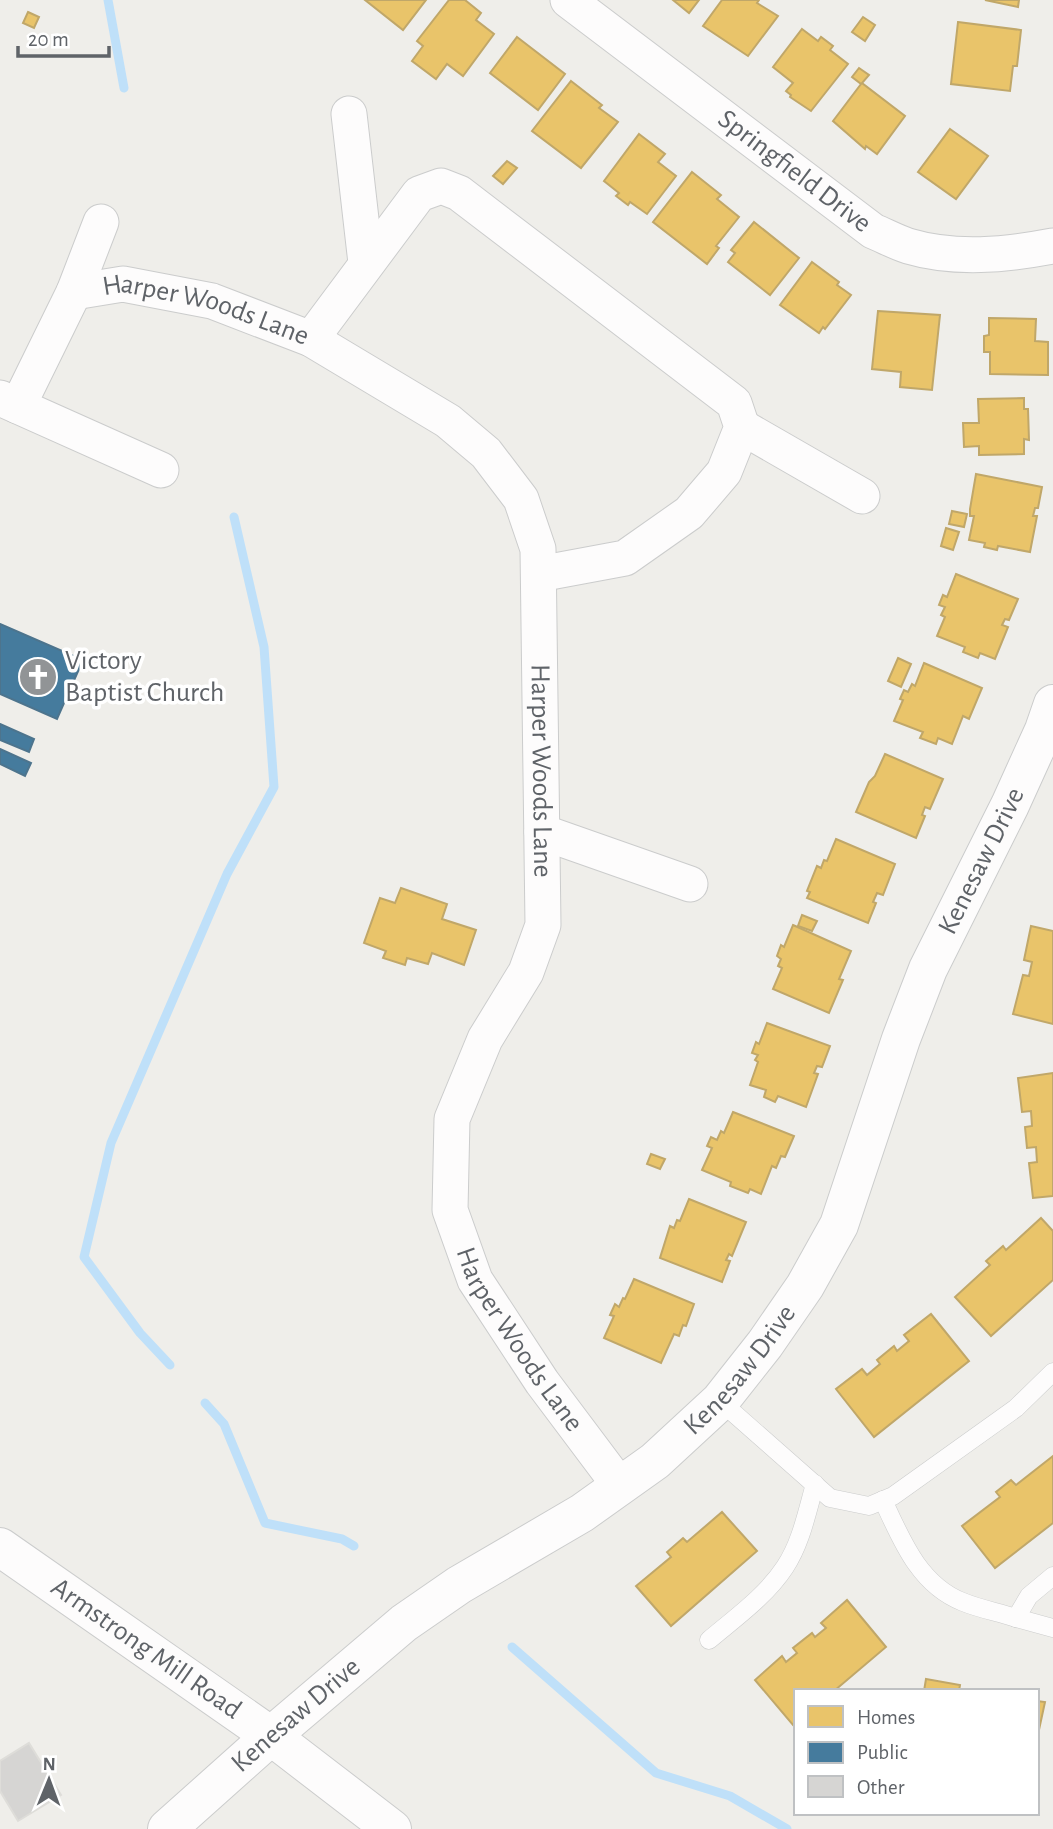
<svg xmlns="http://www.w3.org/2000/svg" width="1053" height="1829" font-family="'Alegreya Sans',sans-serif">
<rect width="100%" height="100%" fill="#efeeea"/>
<g fill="#e9c46a" stroke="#c0a769" stroke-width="2">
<polygon points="365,0 426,0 403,30"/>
<polygon points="449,0 465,0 481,13 476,20 494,34 463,76 447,64 436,79 412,61 423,46 417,41"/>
<polygon points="673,0 699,0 689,13"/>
<polygon points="722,0 759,0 757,3 778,16 748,56 703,26"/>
<polygon points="985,0 1019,0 1018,7"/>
<polygon points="28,12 39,17 34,28 23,23"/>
<polygon points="863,17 875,25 865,41 852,32"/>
<polygon points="958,22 1021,30 1017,66 1013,66 1010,91 951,84"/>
<polygon points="802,29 818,41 821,37 833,46 830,50 848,64 811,111 790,97 791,95 786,91 793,83 773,67"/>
<polygon points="517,37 565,74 538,110 490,73"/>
<polygon points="859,68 869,75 862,83 905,116 877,154 866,146 865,149 833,121 861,84 852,77"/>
<polygon points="571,81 602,105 599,108 618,122 581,168 532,131"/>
<polygon points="950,129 988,156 956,199 918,172"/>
<polygon points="639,134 665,154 658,162 676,176 647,214 630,202 628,205 616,196 619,193 604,181"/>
<polygon points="507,161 517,168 503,184 493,176"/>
<polygon points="692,172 721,195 717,199 739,217 716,246 719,248 707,264 653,222"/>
<polygon points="754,222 799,258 770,295 728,262 735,253 731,250"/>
<polygon points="812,262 839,282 837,285 851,295 825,329 823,327 819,333 780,305"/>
<polygon points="878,311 940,315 932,390 900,387 901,372 872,369"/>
<polygon points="989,318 1036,319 1035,341 1048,342 1048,375 990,374 990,352 984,352 984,336 989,335"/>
<polygon points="1024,398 1024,409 1028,409 1029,440 1024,439 1024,454 979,455 979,446 964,447 963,423 979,423 978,399"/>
<polygon points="976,474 1042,487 1038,508 1035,508 1033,516 1037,516 1030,552 998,546 997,550 984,547 985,543 969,540 974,516 970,516 970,509"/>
<polygon points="952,511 967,514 964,527 949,524"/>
<polygon points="946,528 959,532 953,550 941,546"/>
<polygon points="956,574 1018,599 1009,620 1005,619 1002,625 1008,627 995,659 980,653 978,658 963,652 965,647 937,636 945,617 941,615 945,607 939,605 943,595 947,597"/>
<polygon points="898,658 911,664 901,687 888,681"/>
<polygon points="924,663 982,688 969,719 963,716 952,744 938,738 936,744 920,738 923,732 894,721 903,700 900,699 904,690 908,692 912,684 915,686"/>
<polygon points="885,754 943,779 930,809 925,807 922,815 925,816 916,838 856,812 869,782 875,776"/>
<polygon points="836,839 895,864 883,895 877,893 873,902 876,903 868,923 807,898 810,892 807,891 817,866 821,868 824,860 827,861"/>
<polygon points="401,888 447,904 442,919 476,930 464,965 432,953 428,964 407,958 405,965 383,958 386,951 364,943 380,898 395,903"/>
<polygon points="802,915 817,921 812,931 798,926"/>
<polygon points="793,925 851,951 839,979 843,980 829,1013 773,989 782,968 778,966 781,959 777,956 781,945 784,947"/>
<polygon points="1031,926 1053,931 1053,1024 1013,1014 1023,975 1029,976 1032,962 1024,960"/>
<polygon points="767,1023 830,1046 822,1067 817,1066 814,1073 818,1074 806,1107 778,1096 775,1102 764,1097 766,1090 750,1085 758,1062 755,1060 758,1055 752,1053 756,1042 759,1044"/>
<polygon points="1053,1073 1053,1196 1033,1198 1029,1163 1037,1162 1036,1147 1027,1148 1025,1127 1032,1126 1031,1111 1022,1112 1018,1078"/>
<polygon points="733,1112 794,1136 785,1157 781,1156 776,1168 772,1166 761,1194 750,1189 748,1193 730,1186 731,1182 702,1170 712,1148 707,1146 711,1137 717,1140 721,1131 724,1133"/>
<polygon points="651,1154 665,1159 660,1169 647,1164"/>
<polygon points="689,1199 746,1222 732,1256 729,1254 726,1260 730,1261 722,1282 660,1258 670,1226 674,1228 677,1220 680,1221"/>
<polygon points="1041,1218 1053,1231 1053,1280 991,1336 955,1297 990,1265 986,1261 1003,1246 1006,1250"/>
<polygon points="634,1279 694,1304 686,1326 683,1325 679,1336 674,1334 661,1363 604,1338 614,1316 610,1315 615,1304 619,1307 623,1298 625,1299"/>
<polygon points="931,1314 969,1361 874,1437 836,1389 862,1369 867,1375 880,1364 877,1360 894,1346 897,1351 909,1341 904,1335"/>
<polygon points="1053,1456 1053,1523 995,1568 962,1526 1000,1497 996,1492 1011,1480 1016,1485"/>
<polygon points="722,1512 757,1551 671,1626 636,1586 671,1557 667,1552 683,1538 687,1542"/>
<polygon points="847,1600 886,1647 834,1691 796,1691 796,1723 793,1725 755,1680 782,1656 786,1662 797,1653 793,1648 812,1633 815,1637 826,1628 821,1623"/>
<polygon points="926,1679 960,1685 959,1691 924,1691"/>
<polygon points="1037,1701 1045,1702 1037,1739"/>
</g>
<g fill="#457b9d" stroke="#4d748d" stroke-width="2">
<polygon points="0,624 83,660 57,719 0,694"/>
<polygon points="0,724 34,739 29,752 0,740"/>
<polygon points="0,749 31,763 25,776 0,764"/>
</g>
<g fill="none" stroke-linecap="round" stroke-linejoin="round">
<g stroke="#bfe0f9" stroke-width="9">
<polyline points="108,0 124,88"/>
<polyline points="170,1365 140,1333 84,1257 111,1143 227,874 274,787 264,647 234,517"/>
<polyline points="205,1403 224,1424 265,1523 342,1539 354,1546"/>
<polyline points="512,1647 656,1773 730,1796 787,1829"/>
</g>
</g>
<polygon fill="#d6d5d3" stroke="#deddd9" stroke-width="2" points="29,1743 61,1795 18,1821 0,1791 0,1761"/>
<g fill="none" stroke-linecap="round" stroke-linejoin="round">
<defs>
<g id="service">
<polyline points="720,1401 830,1498 869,1506 893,1496 1016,1408 1053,1372"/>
<path d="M 883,1500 C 901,1539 919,1585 963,1602 C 980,1609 998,1612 1016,1618"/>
<polyline points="1053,1576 1029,1596 1016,1618 1053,1628"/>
<path d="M 709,1640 C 735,1618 766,1596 785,1567 C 801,1543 807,1512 815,1484"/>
</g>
<g id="minor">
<path id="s1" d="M 568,0 L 873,231 C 885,236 896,242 908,246 C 955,260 1006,255 1053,246"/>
<polyline points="349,114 366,263"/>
<path id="s2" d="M 74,292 L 123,284 L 212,301 L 311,339 L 448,421 L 486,453 L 521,499 L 538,549 L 543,925 L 526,972 L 485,1039 L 452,1119 L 450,1210 L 475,1280 L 542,1382 L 620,1486"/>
<polyline points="311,339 419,194 441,186 459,193 734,403 742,427 724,472 689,513 625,558 539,574"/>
<polyline points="0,398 161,470"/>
<polyline points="18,406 74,292 101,222"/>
<polyline points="742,427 862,496"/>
<polyline points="542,832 690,884"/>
</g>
<g id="tertiary">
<path id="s3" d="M 0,1547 L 271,1736 L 392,1829"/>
<path id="s4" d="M 167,1829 L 271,1736 L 404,1623 L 459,1585 L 582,1513 L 655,1461 L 720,1401 L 765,1344 L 805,1286 L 839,1225 L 901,1039 L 928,969 L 1010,805 L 1044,730 L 1053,704"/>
</g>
</defs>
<use href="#service" stroke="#cbcccc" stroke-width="19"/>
<use href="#minor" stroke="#cbcccc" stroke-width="37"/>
<use href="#tertiary" stroke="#cbcccc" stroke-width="40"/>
<use href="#service" stroke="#fdfcfc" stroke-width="18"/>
<use href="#minor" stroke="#fdfcfc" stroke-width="35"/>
<use href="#tertiary" stroke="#fdfcfc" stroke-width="38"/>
</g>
<defs>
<symbol id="church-disc" viewBox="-11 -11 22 22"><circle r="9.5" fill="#919496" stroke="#fff"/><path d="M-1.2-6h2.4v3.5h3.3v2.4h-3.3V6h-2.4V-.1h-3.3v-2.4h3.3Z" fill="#fff"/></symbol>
</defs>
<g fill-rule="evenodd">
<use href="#church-disc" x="16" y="655" width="44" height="44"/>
</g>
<g text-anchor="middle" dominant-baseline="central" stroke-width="7" stroke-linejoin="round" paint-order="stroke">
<g font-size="28" fill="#5f6368" stroke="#fff">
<text stroke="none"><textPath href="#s1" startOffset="284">Springfield Drive</textPath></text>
<text stroke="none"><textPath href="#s2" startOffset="136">Harper Woods Lane</textPath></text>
<text stroke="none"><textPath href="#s2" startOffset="788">Harper Woods Lane</textPath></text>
<text stroke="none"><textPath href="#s4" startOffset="1306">Kenesaw Drive</textPath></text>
<text stroke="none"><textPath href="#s2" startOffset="1396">Harper Woods Lane</textPath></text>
<text stroke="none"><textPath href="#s4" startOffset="738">Kenesaw Drive</textPath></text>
<text stroke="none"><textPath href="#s3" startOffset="178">Armstrong Mill Road</textPath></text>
<text stroke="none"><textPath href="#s4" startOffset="172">Kenesaw Drive</textPath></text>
</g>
<g font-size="28" fill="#5f6368" stroke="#fff" text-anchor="start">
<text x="65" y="661">Victory<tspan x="65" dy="32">Baptist Church</tspan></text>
</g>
</g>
<rect x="794" y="1689" width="245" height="126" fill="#ffffff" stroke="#bfc1c3" stroke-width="2"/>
<rect x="808" y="1706" width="35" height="21" fill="#e9c46a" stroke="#bfc1c3" stroke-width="2"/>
<text x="857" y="1724" font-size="21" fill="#5f6368">Homes</text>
<rect x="808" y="1742" width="35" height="21" fill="#457b9d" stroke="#bfc1c3" stroke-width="2"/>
<text x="857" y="1759" font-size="21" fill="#5f6368">Public</text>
<rect x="808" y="1776" width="35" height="21" fill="#d6d5d3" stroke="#bfc1c3" stroke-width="2"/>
<text x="857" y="1794" font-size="21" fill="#5f6368">Other</text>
<g transform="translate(49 1780) rotate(1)" stroke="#ffffff" stroke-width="5" paint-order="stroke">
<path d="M0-5L12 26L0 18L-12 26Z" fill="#5f6368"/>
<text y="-10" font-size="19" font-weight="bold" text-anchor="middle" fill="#5f6368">N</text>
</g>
<path d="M18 46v10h91v-10" fill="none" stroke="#5f6368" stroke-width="3.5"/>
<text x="28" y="46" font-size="21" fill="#5f6368" stroke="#ffffff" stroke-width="5" paint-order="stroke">20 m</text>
</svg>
